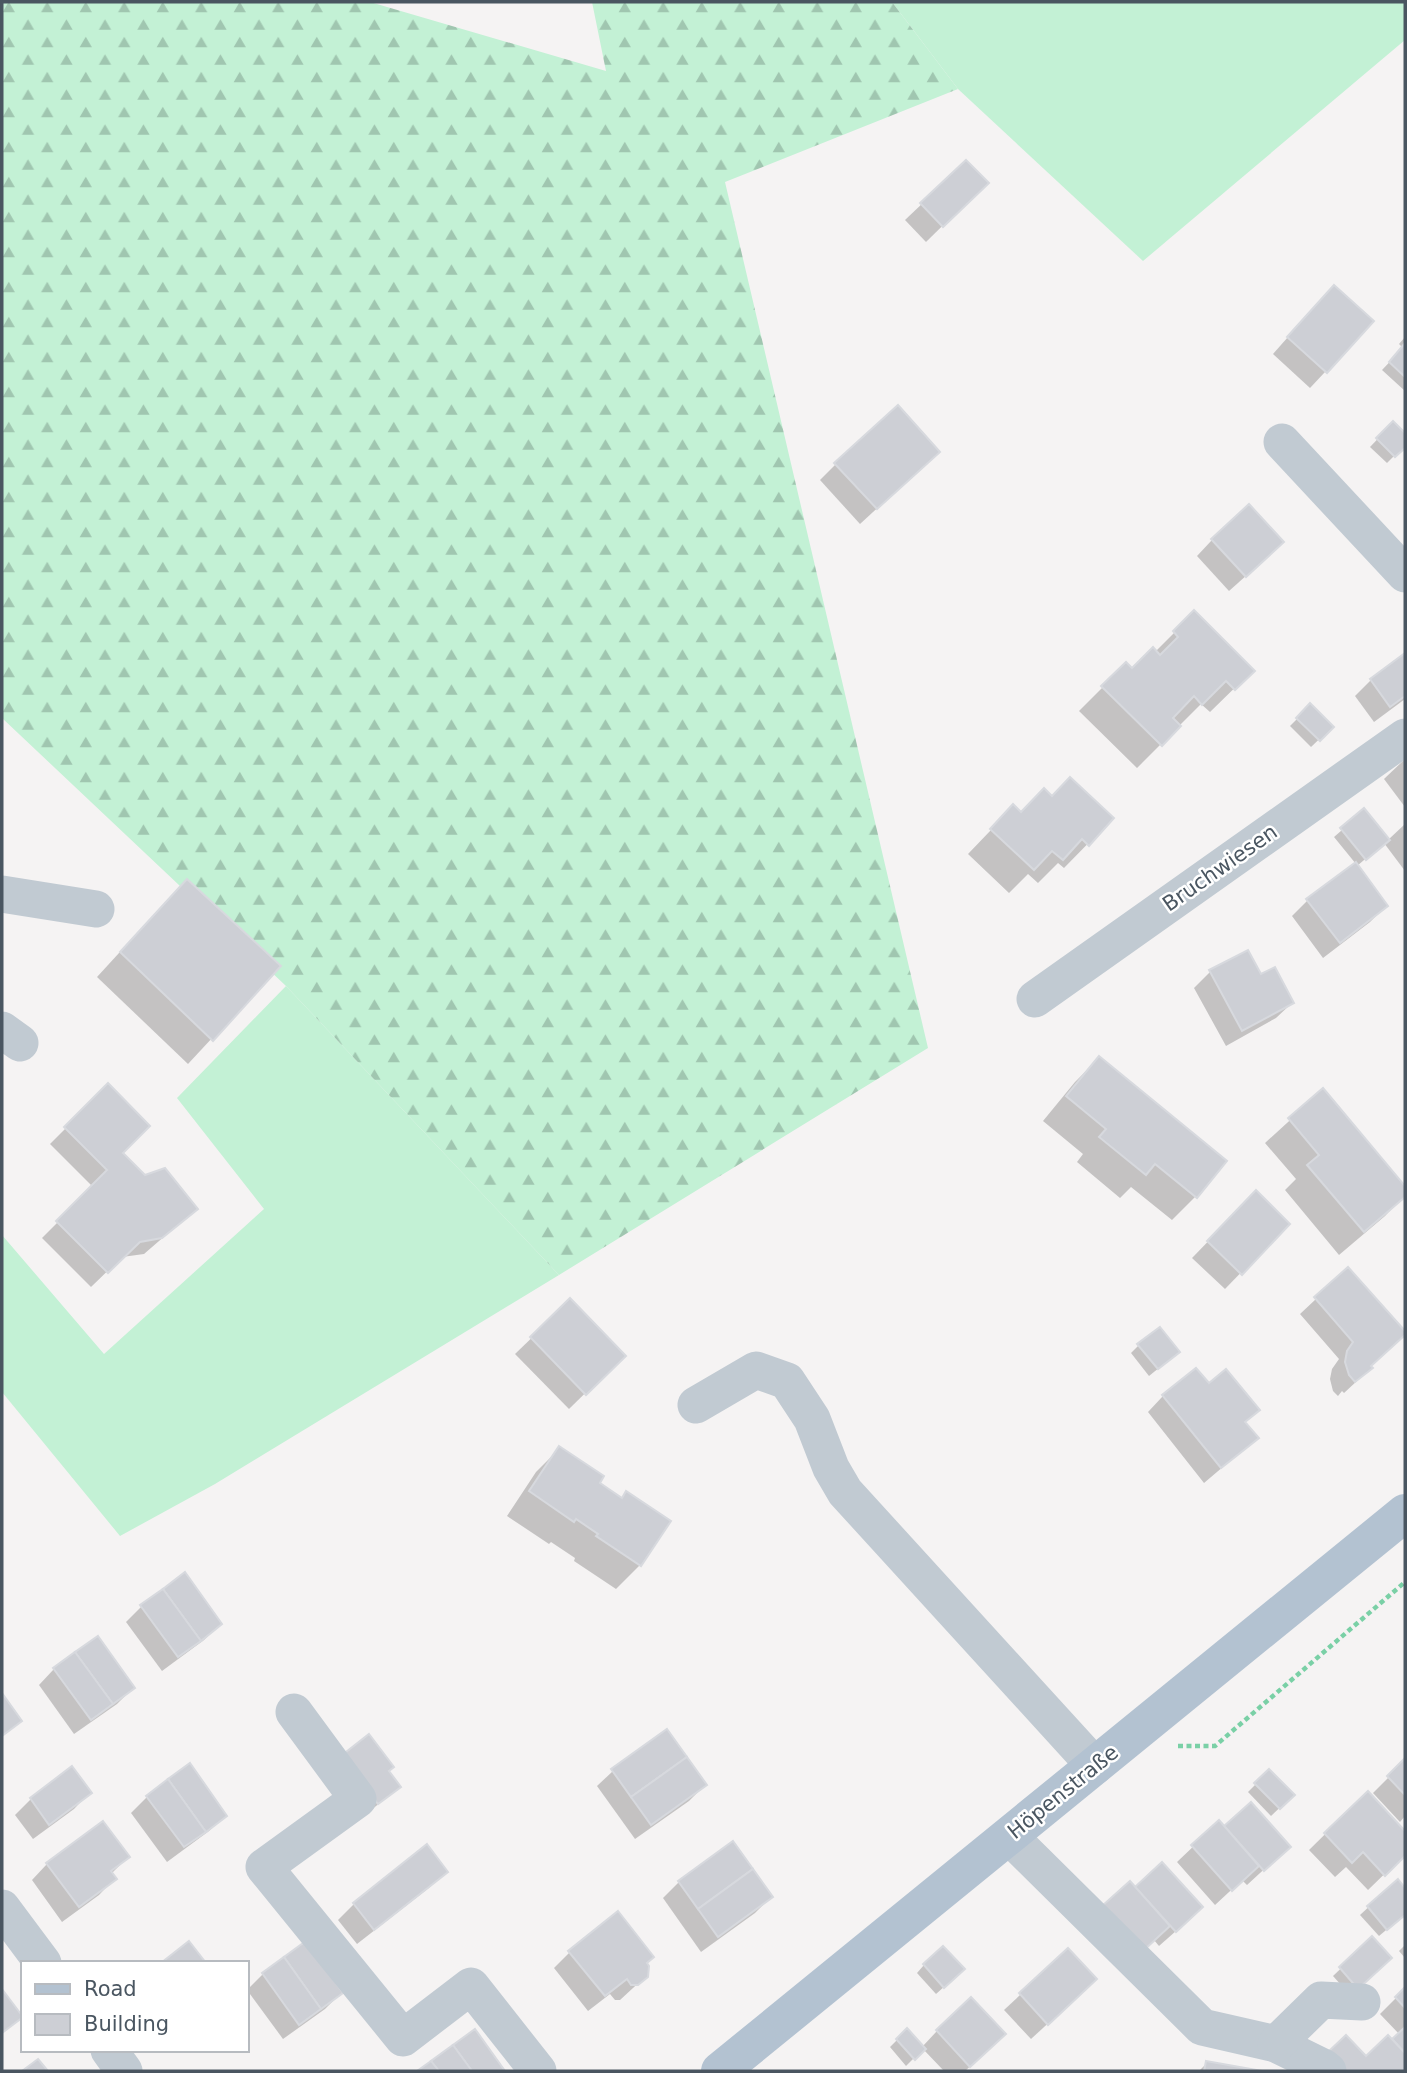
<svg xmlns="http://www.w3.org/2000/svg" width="1407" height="2073" font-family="'DejaVu Sans',sans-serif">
<defs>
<pattern id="forest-firs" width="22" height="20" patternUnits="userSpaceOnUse" patternTransform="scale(1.75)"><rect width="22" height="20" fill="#c3f1d5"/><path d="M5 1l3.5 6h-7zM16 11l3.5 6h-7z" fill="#a0c6b0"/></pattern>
</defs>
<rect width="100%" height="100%" fill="#f5f3f3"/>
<g fill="#c3f1d5">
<polygon points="892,2 1405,2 1405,40 1143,261 958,89"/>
<polygon points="286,986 559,1275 215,1484 120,1536 2,1392 2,1235 104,1354 264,1209 177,1098"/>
</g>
<polygon fill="url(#forest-firs)" points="2,2 370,2 606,71 592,2 892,2 958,89 725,182 928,1048 559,1275 286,986 2,718"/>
<g fill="#0003">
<polygon points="966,162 986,183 926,242 905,220"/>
<polygon points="1318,303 1372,322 1310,388 1273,354"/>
<polygon points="1405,337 1405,391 1382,370 1403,348 1399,344"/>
<polygon points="1393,423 1405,435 1405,445 1387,463 1370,447"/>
<polygon points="836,464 922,467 860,524 820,480"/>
<polygon points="1212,540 1266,558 1229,591 1197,556"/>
<polygon points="1194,613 1252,671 1210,712 1201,704 1137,768 1079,711 1126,664 1132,670 1155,652"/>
<polygon points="1405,656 1405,699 1374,722 1355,696 1371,680"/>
<polygon points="1310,706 1332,727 1311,747 1290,726"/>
<polygon points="1405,759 1405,807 1384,779"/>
<polygon points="1052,798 1112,819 1064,868 1058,863 1038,883 1028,874 1009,893 968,854 1013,807 1020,814"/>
<polygon points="1364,811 1388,840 1405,824 1405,871 1384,843 1357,866 1386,906 1370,922 1323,958 1292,916 1308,900 1356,864 1334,837"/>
<polygon points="163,905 279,966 188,1064 97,977"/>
<polygon points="1247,952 1260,977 1292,1003 1276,1018 1226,1046 1194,988 1210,972"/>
<polygon points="1099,1058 1195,1197 1172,1220 1131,1187 1120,1198 1077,1162 1083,1154 1043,1121 1075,1082"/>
<polygon points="108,1086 120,1153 144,1177 196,1209 144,1254 122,1257 91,1287 42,1238 93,1187 50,1144"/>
<polygon points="1322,1091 1405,1189 1405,1195 1385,1216 1339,1255 1285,1190 1296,1179 1265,1143"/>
<polygon points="1256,1192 1288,1224 1225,1289 1192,1258"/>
<polygon points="1347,1270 1371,1368 1344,1393 1342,1391 1338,1396 1333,1391 1330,1379 1332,1369 1339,1359 1300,1314"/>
<polygon points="570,1301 623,1356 569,1409 515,1354"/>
<polygon points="1139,1345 1170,1359 1149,1376 1131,1353"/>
<polygon points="1208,1385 1257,1410 1244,1423 1257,1438 1204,1483 1148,1412 1163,1396"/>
<polygon points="560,1448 598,1483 621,1499 627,1493 640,1565 616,1589 574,1561 575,1558 551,1542 549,1544 507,1516 536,1472"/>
<polygon points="142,1606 220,1624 204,1640 162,1671 126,1622"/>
<polygon points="54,1669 133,1688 117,1704 74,1734 39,1685"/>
<polygon points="1405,1761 1405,1816 1400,1822 1373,1793"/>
<polygon points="72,1769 89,1793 74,1809 33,1839 15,1815 31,1799"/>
<polygon points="613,1771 705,1785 689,1801 635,1839 597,1786"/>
<polygon points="1269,1771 1293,1795 1271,1816 1248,1792"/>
<polygon points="387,1772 398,1787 361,1819 326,1773"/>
<polygon points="1367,1793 1405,1833 1405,1854 1368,1890 1346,1867 1335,1877 1309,1850"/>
<polygon points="147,1797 225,1816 209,1831 167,1862 131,1813"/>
<polygon points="1218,1823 1272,1862 1247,1885 1242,1880 1215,1905 1177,1862"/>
<polygon points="128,1857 111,1874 114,1879 99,1895 62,1922 32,1880 47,1864"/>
<polygon points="446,1871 430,1887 357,1944 338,1920 354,1904"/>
<polygon points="1397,1881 1405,1890 1405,1914 1379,1936 1360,1915"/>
<polygon points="679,1882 771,1897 755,1913 701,1952 663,1898"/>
<polygon points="1130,1884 1185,1923 1159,1946 1154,1940"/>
<polygon points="1372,1939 1350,1995 1333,1976"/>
<polygon points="306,1944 341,1993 325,2009 283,2039 247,1990 263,1974"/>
<polygon points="1405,1945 1405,1958 1399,1951"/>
<polygon points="1068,1950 1079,1995 1031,2039 1004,2010"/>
<polygon points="570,1952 645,1963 646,1976 620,2000 615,2000 610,1994 588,2011 554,1968"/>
<polygon points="924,1965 955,1977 936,1994 917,1973"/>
<polygon points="1405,1989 1405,2071 1316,2071 1366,2058 1392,2042 1400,2035 1380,2014"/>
<polygon points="907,2030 922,2047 937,2031 988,2050 965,2071 944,2071 923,2049 906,2066 890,2047"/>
<polygon points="1207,2063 1252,2071 1199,2071"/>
</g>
<g fill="#cdcfd5" stroke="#d7d9de" stroke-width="2">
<polygon points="966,160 989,183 943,227 920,203"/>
<polygon points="1334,285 1374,321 1327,373 1287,337"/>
<polygon points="1405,343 1405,377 1389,362"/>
<polygon points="898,405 940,452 877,509 834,463"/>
<polygon points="1393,421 1405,433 1405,448 1395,457 1376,438"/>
<polygon points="1249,504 1284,542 1246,577 1211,539"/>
<polygon points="1194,610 1255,671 1235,690 1226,681 1202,705 1194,696 1173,718 1181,726 1162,746 1101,686 1126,662 1132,668 1153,647 1160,655 1178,637 1173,631"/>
<polygon points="1405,653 1405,696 1390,707 1370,679"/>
<polygon points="1310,703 1334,727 1320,741 1296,718"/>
<polygon points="1070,777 1114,818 1089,846 1082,839 1063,860 1052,851 1034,870 990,829 1013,804 1021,812 1044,788 1052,796"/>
<polygon points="1364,808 1390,840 1366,860 1340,828"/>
<polygon points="1356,862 1388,906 1340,943 1306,899"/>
<polygon points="187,879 281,966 213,1041 120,952"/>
<polygon points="1248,950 1261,974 1275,967 1294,1003 1242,1031 1209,970"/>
<polygon points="1099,1056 1227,1161 1197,1198 1155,1164 1146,1175 1099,1137 1106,1129 1066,1096"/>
<polygon points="108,1083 150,1126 123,1153 145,1175 165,1168 198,1209 162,1238 140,1242 108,1273 56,1221 107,1170 64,1127"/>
<polygon points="1323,1088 1405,1186 1405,1197 1364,1232 1307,1165 1319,1155 1288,1118"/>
<polygon points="1256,1190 1290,1224 1242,1275 1207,1241"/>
<polygon points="1348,1267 1405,1331 1405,1335 1371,1366 1373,1368 1355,1382 1349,1375 1345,1362 1347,1351 1353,1342 1314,1297"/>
<polygon points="570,1298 626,1356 586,1395 530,1337"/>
<polygon points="1160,1327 1180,1352 1158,1369 1137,1344"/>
<polygon points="1196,1368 1209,1383 1226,1369 1260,1410 1245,1422 1259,1438 1221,1468 1162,1395"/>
<polygon points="559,1446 604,1476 600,1483 622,1498 626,1491 671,1521 641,1566 596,1536 598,1534 576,1519 574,1522 529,1491"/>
<polygon points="185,1572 222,1624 201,1641 163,1589"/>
<polygon points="163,1589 201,1641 178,1657 140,1605"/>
<polygon points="98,1636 135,1688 113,1704 75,1652"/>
<polygon points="75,1652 113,1704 91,1720 53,1668"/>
<polygon points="2,1693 22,1721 2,1736"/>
<polygon points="667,1729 687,1757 631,1797 611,1769"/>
<polygon points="369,1734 394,1767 389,1771 401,1787 378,1804 341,1756"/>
<polygon points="687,1757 707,1785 651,1825 631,1797"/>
<polygon points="1405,1758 1405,1795 1387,1776"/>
<polygon points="190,1763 227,1816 206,1832 168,1779"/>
<polygon points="72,1766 92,1793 49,1825 30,1798"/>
<polygon points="1269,1769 1295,1795 1280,1809 1254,1783"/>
<polygon points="168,1779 206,1832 184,1847 146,1796"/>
<polygon points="1368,1791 1405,1831 1405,1856 1385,1876 1363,1852 1352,1863 1324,1833"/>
<polygon points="1251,1802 1291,1847 1264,1871 1224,1826"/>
<polygon points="1219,1820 1259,1866 1232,1891 1191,1845"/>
<polygon points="103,1821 130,1857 111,1871 117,1879 79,1907 46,1863"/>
<polygon points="733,1841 753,1869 698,1909 678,1881"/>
<polygon points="427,1844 448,1872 374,1930 353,1903"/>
<polygon points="1162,1862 1203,1907 1176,1932 1135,1887"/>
<polygon points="753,1869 773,1897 718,1937 698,1909"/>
<polygon points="1398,1879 1405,1888 1405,1915 1387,1930 1367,1906"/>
<polygon points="1130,1881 1170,1926 1143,1951 1102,1906"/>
<polygon points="618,1911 654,1957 647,1963 649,1966 648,1977 638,1985 631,1985 627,1979 605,1996 568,1951"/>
<polygon points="1372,1936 1392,1958 1358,1989 1339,1967"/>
<polygon points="189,1941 206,1963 161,1963"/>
<polygon points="306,1941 343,1993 321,2009 284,1957"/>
<polygon points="943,1946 965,1969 944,1988 923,1964"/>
<polygon points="1068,1948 1097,1979 1048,2025 1019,1993"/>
<polygon points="284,1957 321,2009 299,2025 262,1973"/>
<polygon points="1405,1987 1405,2008 1395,1997"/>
<polygon points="2,1989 23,2017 2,2033"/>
<polygon points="971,1997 1006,2034 970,2067 936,2030"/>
<polygon points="1405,2027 1405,2053 1392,2039"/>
<polygon points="907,2028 926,2049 915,2060 896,2039"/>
<polygon points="475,2029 505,2071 472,2071 453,2045"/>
<polygon points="1346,2035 1366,2056 1388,2035 1405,2053 1405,2071 1346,2071 1328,2052"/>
<polygon points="453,2045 472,2071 439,2071 431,2061"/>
<polygon points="38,2059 48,2071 22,2071"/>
<polygon points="431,2061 439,2071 417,2071"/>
<polygon points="1206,2061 1262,2071 1204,2071"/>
</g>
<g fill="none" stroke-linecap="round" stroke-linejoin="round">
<polyline stroke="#7ad0a6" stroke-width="4.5" stroke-dasharray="5 3.5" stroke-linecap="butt" points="1178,1746 1215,1746 1405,1582"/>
<g stroke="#c1cad2" stroke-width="37">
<polyline points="1282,442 1405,574"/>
<polyline points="2,894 96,909"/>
<polyline points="1035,999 1405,737"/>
<polyline points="2,1030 20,1043"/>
<polyline points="696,1405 756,1370 787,1381 812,1419 831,1468 845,1492 1095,1766"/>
<polyline points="294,1712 358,1799 264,1867 403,2038 471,1986 538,2071"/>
<polyline points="1009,1836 1202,2027 1276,2044 1323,2067 1328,2071"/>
<polyline points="2,1908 43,1963"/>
<polyline points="1276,2044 1321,2000 1362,2002"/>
<polyline points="109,2050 124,2071"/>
</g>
<polyline stroke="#b3c2d1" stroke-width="38" points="720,2071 1405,1513"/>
</g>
<g text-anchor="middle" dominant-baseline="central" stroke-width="5" stroke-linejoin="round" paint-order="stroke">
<g font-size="21" fill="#4a5661" stroke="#fff">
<text transform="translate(1220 868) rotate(-35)">Bruchwiesen</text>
<text transform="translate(1063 1792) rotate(-39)">Höpenstraße</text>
</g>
</g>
<rect width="1407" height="2073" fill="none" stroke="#4a5661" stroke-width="7"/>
<rect x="21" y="1961" width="228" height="91" fill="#ffffff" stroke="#b7bbc0" stroke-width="2"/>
<rect x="35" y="1984" width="35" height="10" fill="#b3c2d1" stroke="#b7bbc0" stroke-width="2"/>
<text x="84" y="1996" font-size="21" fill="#4a5661">Road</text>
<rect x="35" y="2014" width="35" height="21" fill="#cdcfd5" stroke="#b7bbc0" stroke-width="2"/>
<text x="84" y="2031" font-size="21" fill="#4a5661">Building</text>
</svg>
